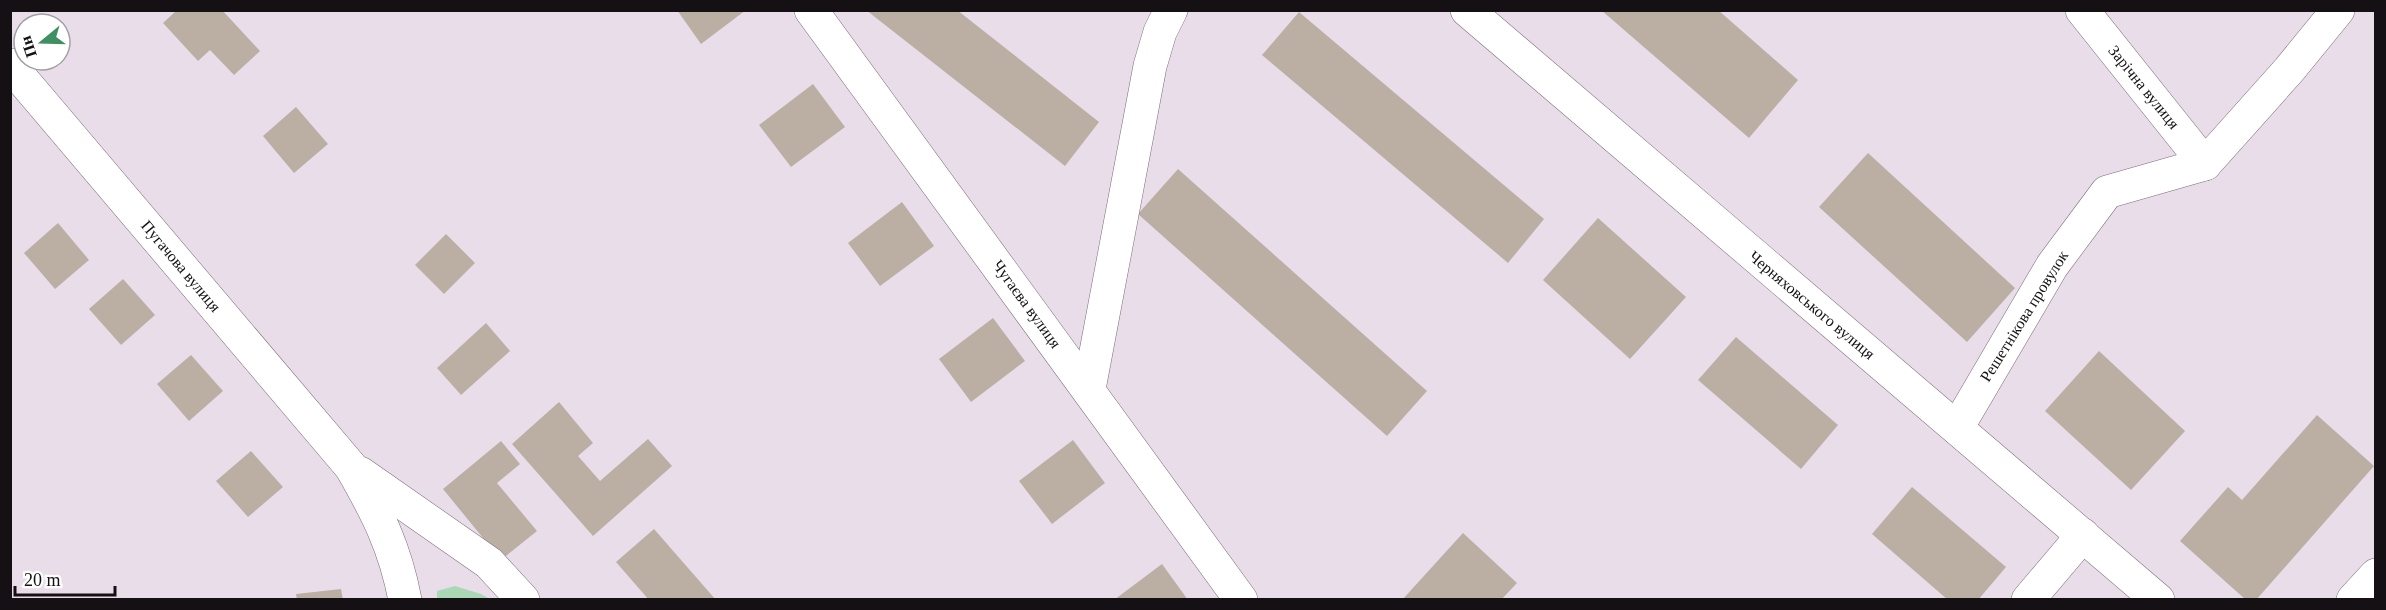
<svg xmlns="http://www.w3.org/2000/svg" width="2386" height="610" font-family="Georgia,serif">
<rect width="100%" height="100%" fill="#eaddea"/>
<polygon fill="#aad7b6" points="455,586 481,594 490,599 437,599 437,591"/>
<g fill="#bbafa4">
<polygon points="177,10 222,10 260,51 234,75 210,50 198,61 163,23"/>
<polygon points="677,10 746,10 701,44"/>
<polygon points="866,10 957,10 1099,122 1065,166"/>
<polygon points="1601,10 1718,10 1798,80 1749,138"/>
<polygon points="1299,12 1544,219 1508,263 1262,55"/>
<polygon points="813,84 845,127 791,167 759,125"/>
<polygon points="296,107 328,144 294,173 263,136"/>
<polygon points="1868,153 2015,288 1967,342 1819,207"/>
<polygon points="1178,169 1427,391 1387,436 1138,214"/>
<polygon points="902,202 934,246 880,286 848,243"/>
<polygon points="1598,218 1686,297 1630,359 1543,280"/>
<polygon points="58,223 89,260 55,289 24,253"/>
<polygon points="446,234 475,263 444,294 415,265"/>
<polygon points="123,279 155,315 121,345 89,309"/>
<polygon points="993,318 1025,361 971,402 939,359"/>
<polygon points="486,323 510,351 461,395 437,368"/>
<polygon points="1736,337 1838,425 1801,469 1698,380"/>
<polygon points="2099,351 2185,431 2131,490 2045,411"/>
<polygon points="191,355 223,391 189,421 157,384"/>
<polygon points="559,402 593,443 578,456 600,481 648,439 672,466 593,536 512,444"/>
<polygon points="2317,415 2374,466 2256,600 2246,600 2180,541 2228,487 2242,500"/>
<polygon points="1073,440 1105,483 1052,524 1019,481"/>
<polygon points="501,441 520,464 497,483 537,531 501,560 443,489"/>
<polygon points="251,451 283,487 248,517 216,481"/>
<polygon points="1912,487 2006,567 1978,600 1948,600 1872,534"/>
<polygon points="654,529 716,600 649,600 616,562"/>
<polygon points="1463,533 1517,583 1501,600 1402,600"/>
<polygon points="1162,564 1188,600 1114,600"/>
<polygon points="341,589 343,600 297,600 296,594"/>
</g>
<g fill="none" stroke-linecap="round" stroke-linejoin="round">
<defs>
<g id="minor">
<polyline points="811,10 1241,600"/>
<polyline points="1467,10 2158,600"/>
<polyline points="2082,10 2205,164"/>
<path d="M 10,65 L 351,467 C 377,512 395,547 405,600"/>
<polyline points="1089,389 1150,66 1160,32 1171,10"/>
<polyline points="1957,428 2052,266 2107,192 2205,164 2289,70 2338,10"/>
<polyline points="360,473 489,563 523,600"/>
<polyline points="2028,600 2083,535"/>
<polyline points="2353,600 2376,575"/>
</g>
</defs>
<use href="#minor" stroke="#796e79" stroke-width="34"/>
<use href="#minor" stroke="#fff" stroke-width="33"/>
</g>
<g text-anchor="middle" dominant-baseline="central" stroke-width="4.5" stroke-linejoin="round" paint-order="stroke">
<g font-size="16" fill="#141014" stroke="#fff">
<text transform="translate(2144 87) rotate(51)">Зарічна вулиця</text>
<text transform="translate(181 266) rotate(50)">Пугачова вулиця</text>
<text transform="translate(1027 304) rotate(54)">Чугаєва вулиця</text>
<text transform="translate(1812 305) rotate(40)">Черняховського вулиця</text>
<text transform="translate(2024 316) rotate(-58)">Решетнікова провулок</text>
</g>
</g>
<rect width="2386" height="610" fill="none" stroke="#141014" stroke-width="24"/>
<g transform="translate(42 42) rotate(251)"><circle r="28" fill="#ffffff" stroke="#a19fa1" stroke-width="1.5"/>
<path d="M0-4.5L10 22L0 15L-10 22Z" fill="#3e8f61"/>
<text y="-9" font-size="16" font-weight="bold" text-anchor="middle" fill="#141014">Пн</text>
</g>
<path d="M15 586v9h100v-9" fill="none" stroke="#141014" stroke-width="3"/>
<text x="24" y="586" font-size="18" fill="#141014" stroke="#ffffff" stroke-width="4.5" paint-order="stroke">20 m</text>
</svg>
